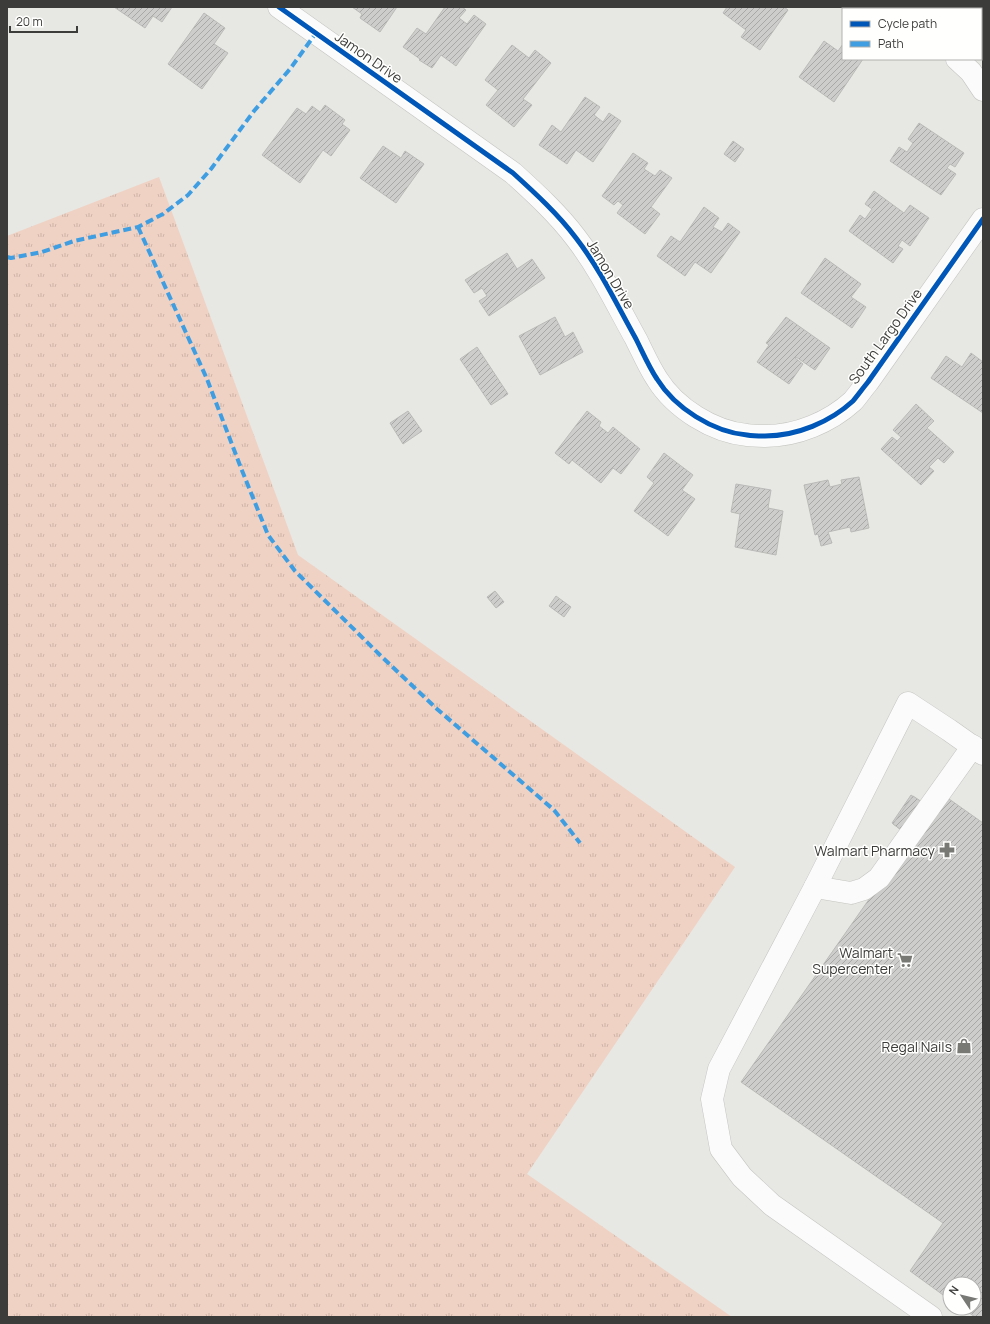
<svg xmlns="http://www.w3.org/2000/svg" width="990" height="1324" font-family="Manrope,sans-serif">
<defs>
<pattern id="grass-tufts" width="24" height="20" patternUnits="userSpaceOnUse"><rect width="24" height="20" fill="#efd2c3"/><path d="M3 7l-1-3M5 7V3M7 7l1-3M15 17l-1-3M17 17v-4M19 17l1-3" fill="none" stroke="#ceb5a8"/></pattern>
<pattern id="building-hatch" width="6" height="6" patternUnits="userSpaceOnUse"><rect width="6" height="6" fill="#cdcecb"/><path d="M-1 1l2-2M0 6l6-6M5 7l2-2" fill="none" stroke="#a8a8a6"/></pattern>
</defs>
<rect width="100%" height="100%" fill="#e7e7e3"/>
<polygon fill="url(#grass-tufts)" points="159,177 298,555 735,867 527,1174 732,1317 7,1317 7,236"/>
<g fill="url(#building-hatch)" stroke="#babab8">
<polygon points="114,7 172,7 162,22 153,16 145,28"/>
<polygon points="352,7 397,7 380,32 360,18 362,14"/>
<polygon points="445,7 462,7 466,10 459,18 467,24 474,15 486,24 456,66 441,55 432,68 419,60 420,59 403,47 417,28 426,34"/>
<polygon points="727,7 784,7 788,10 760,50 741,37 746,30 723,13"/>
<polygon points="979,7 983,7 983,20 981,19 981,9 977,9"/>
<polygon points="204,13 225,28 214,44 228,53 202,89 168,64"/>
<polygon points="824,41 838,51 843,44 843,59 863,59 834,102 799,77"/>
<polygon points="512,45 529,58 535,50 551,63 523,99 532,105 514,127 486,105 498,90 485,80"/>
<polygon points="585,97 600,107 594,115 603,122 609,113 621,121 593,162 576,150 567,164 539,145 552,125 561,132"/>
<polygon points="325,105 345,120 342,124 350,130 331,156 323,150 300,183 262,155 297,108 306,114 312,106 320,112"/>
<polygon points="919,123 964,153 955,167 950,164 947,168 956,174 941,195 890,161 899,147 907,152 913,143 908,139"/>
<polygon points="733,141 744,149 735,162 724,154"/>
<polygon points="383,146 401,158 405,151 424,164 396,203 360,178"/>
<polygon points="633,153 648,163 644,169 655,176 660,170 672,178 651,207 660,214 645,234 617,213 623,205 618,201 614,205 602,196"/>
<polygon points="874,191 904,213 910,205 929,218 910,246 902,240 898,246 903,249 893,263 849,231 860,215 865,219 872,209 865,204"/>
<polygon points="704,207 719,218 713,227 722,232 728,223 740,232 711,273 695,262 685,276 657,256 671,236 680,242"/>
<polygon points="507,253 517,269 532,259 545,278 489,316 479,301 487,296 482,288 474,293 465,280"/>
<polygon points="825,258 861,284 851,297 866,307 852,328 801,293"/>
<polygon points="555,317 565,337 573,332 583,352 540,375 519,336"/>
<polygon points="786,317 830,348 815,370 796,357 795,358 803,364 789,384 757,362 769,345 766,343"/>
<polygon points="477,347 508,394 491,405 460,359"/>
<polygon points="971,353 983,362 983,413 931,378 946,356 962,367"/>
<polygon points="916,404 934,421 927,428 954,452 944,463 938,458 929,467 934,471 921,485 881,449 892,437 897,441 901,437 893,430"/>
<polygon points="408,411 422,431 403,444 390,423"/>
<polygon points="587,411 601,422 599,426 608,433 613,427 640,449 621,474 613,468 601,483 572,460 569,464 555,453"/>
<polygon points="664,453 693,475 682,490 695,499 668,536 634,511 654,483 647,477"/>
<polygon points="859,477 869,528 851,532 850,527 828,532 832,543 821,546 818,534 815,535 804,485 828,480 830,487 842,484 841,480"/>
<polygon points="736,484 771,490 768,508 783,511 776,555 735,547 740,514 731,512"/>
<polygon points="495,591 504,602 496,608 487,597"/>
<polygon points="556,596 571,607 564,617 549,606"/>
<polygon points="942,794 983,823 983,1317 975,1317 962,1308 974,1308 974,1284 950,1284 950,1300 910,1271 943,1223 741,1082 912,838 892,823 911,795 931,809"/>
<polygon points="913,796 934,810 914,839 893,824"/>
</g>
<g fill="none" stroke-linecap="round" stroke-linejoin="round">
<defs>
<g id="minor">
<path d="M 279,7 L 513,173 C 535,193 558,214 576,238 C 600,269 617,305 636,339 C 643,353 649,367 657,379 C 675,408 713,432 747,435 C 753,436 759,436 765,436 C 797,436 830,422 853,401 C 858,395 863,388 868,382 L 983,219"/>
<polyline points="886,7 889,9"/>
<polyline points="957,59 971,72 983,90"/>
<polyline points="815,887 851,893 864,889 879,878 973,746"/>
<polyline points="931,1317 772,1205 742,1177 721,1149 712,1099 719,1069 815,887 908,703 949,730 983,754"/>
</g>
</defs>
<use href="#minor" stroke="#c4c4c1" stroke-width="23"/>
<use href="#minor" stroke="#fbfbfb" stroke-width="22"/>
<g stroke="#3f9ee2" stroke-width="4" stroke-dasharray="8 4" stroke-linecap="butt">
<polyline points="138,227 207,379 241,468 268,535 295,571 383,658 437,709 554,810 580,843"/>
<polyline points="7,257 11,258 42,252 74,241 138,227 163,214 188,195 211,169 254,111 290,69 316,33"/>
</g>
<defs>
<path id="cycleway" d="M 279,7 L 513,173 C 535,193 558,214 576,238 C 600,269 617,305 636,339 C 643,353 649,367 657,379 C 675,408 713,432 747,435 C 753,436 759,436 765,436 C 797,436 830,422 853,401 C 858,395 863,388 868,382 L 983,219"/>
</defs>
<use href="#cycleway" stroke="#fffffe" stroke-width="8"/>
<use href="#cycleway" stroke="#0057b8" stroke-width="5"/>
</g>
<defs>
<symbol id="pharmacy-bare" viewBox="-9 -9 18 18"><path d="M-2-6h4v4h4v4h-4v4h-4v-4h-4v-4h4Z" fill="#787875" stroke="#fffffe" stroke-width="2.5" paint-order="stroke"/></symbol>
<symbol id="supermarket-bare" viewBox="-9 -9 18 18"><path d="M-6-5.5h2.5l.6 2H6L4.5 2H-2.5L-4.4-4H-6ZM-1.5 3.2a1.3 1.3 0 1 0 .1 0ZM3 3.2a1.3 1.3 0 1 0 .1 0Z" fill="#787875" stroke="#fffffe" stroke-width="2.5" paint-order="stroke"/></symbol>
<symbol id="shop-bare" viewBox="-9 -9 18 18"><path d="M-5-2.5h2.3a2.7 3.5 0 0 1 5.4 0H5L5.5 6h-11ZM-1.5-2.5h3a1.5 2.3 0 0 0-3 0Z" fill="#787875" stroke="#fffffe" stroke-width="2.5" paint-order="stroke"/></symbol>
</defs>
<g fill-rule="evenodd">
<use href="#pharmacy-bare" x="936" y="839" width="22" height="22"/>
<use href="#supermarket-bare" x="894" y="949" width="22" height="22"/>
<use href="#shop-bare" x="953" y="1035" width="22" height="22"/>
</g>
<g text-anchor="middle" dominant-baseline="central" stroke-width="3" stroke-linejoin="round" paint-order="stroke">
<g font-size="14" fill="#3c3c3a" stroke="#fffffe">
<text transform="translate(369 57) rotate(35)">Jamon Drive</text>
<text transform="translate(611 274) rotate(59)">Jamon Drive</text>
<text transform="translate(885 336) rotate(-54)">South Largo Drive</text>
</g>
<g font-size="14" fill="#3c3c3a" stroke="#fffffe" text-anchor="end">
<text x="935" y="850">Walmart Pharmacy</text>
<text x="893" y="952">Walmart<tspan x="893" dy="16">Supercenter</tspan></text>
<text x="952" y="1046">Regal Nails</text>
</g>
</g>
<rect width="990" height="1324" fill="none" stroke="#3c3c3a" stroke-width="16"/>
<rect x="842" y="8" width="140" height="52" fill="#fffffe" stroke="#b1b1b0"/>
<rect x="850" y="21" width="20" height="6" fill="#0057b8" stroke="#b1b1b0"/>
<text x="878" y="28" font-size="12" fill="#3c3c3a">Cycle path</text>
<rect x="850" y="41" width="20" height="6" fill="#3f9ee2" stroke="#b1b1b0"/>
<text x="878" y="48" font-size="12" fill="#3c3c3a">Path</text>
<g transform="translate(962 1296) rotate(305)"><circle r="19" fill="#fffffe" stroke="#b1b1b0"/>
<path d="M0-3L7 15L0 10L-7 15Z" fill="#787875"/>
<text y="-6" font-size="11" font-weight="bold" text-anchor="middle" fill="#3c3c3a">N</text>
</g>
<path d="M10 26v6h67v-6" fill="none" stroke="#3c3c3a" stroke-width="2"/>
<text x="16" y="26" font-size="12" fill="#3c3c3a" stroke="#fffffe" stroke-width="3" paint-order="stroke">20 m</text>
</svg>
